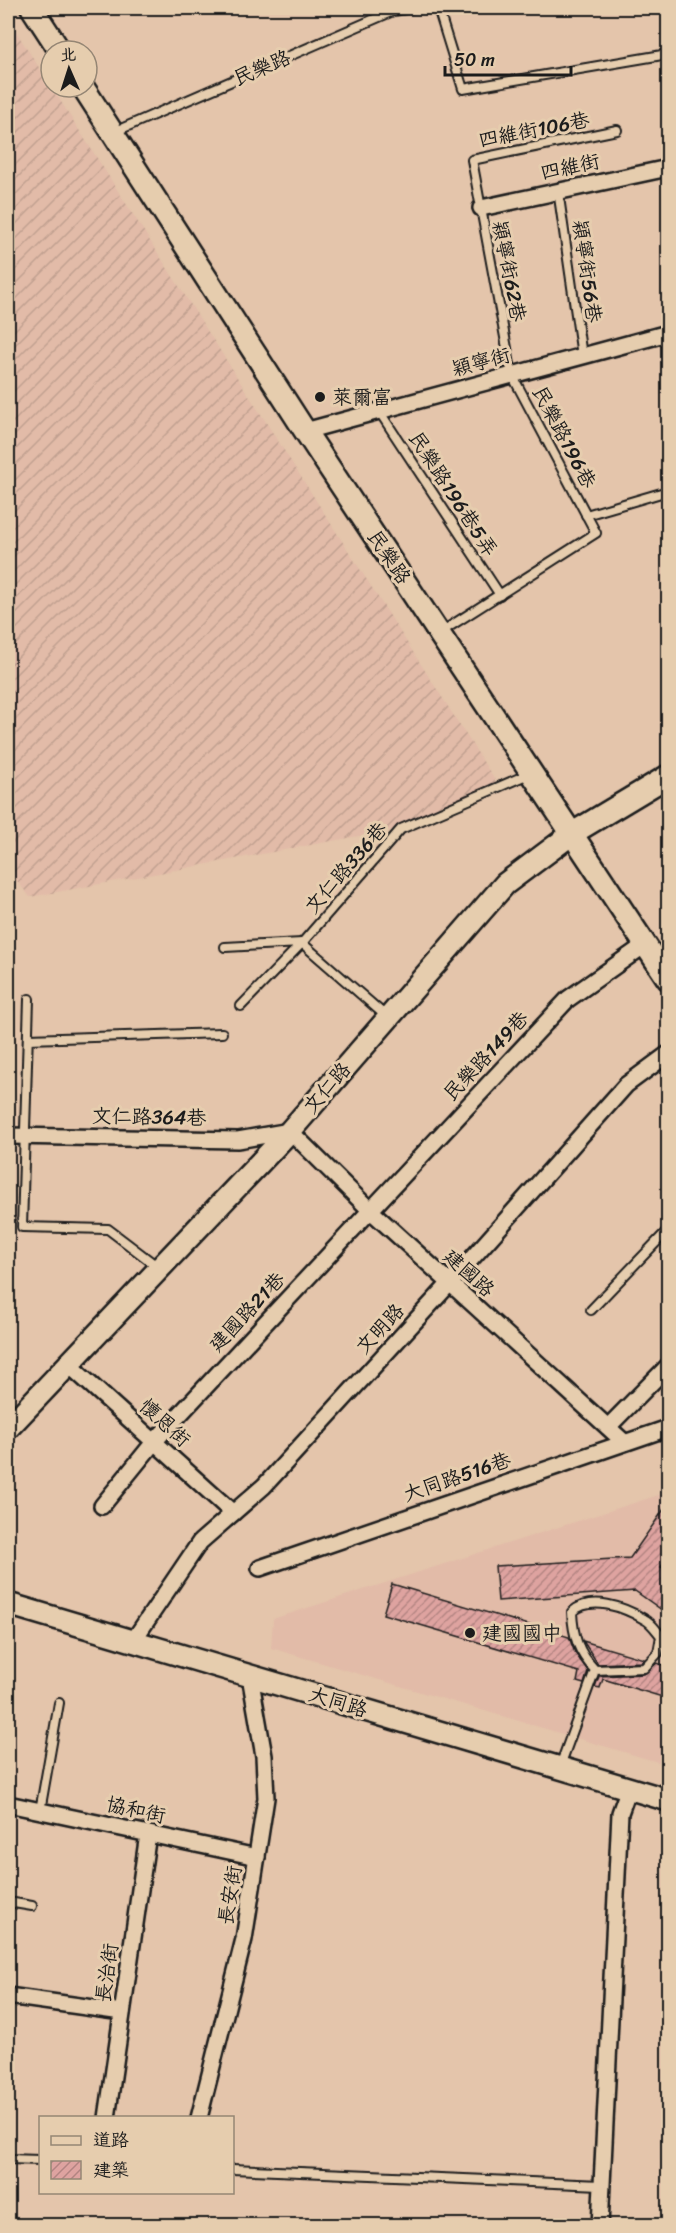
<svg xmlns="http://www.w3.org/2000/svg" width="676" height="2233" font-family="Sriracha,'LXGW WenKai TC',sans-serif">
<defs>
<pattern id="industrial-furrows" width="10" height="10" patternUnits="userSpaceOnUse" patternTransform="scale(1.5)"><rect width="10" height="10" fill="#e2bba8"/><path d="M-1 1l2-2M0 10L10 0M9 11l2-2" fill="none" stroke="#c1a090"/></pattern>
<pattern id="building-hatch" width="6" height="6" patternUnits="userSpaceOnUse" patternTransform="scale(1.5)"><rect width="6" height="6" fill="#dea3a0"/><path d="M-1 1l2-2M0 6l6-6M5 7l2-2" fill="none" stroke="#b38482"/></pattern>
</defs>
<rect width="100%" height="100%" fill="#e4c5ab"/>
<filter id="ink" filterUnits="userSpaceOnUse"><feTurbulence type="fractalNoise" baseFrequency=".0167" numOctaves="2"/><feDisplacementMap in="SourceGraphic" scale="12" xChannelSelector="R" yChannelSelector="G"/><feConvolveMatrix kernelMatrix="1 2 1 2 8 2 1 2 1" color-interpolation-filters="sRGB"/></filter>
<g filter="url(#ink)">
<polygon fill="#e2bba8" points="668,1492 668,1765 271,1648 273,1619"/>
<polygon fill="url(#industrial-furrows)" points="8,19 502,791 402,828 30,897 8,870"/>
<g fill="url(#building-hatch)" stroke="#1c1c1c" stroke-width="1.5">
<polygon points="669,1502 669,1555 661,1567 669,1572 669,1615 635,1591 498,1601 495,1566 630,1558"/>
<polygon points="392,1584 569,1637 575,1653 588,1671 584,1684 577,1682 579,1672 383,1614"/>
<polygon points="583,1641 644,1659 641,1662 598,1664"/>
<polygon points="657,1663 669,1667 669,1699 603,1679 600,1688 595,1687 599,1676 644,1674"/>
</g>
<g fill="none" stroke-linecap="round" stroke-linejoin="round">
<defs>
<g id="lane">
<polyline points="438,8 463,89 668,54"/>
<polyline points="114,132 393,11 412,8"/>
<polyline points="558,190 582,356"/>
<polyline points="379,411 500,595"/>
<polyline points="586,515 668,491"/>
<polyline points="441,632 596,533 512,375 472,160 617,130"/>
<polyline points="225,947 302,943 388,1018"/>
<polyline points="29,999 22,1227 108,1229 158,1267"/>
<polyline points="241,1006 302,943 401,829 531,773"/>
<polyline points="28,1039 222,1033"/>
<polyline points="591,1310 668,1230"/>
<path d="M 560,1766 L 595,1670 L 644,1668 L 658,1653 L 661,1636 C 656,1630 651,1622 644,1619 C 624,1607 591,1595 572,1612 C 573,1636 578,1652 595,1670"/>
<polyline points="40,1811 59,1703"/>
<polyline points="8,1902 32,1906"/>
<polyline points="8,2159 40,2160"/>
<polyline points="232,2169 601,2185"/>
</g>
<g id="street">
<polyline points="481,208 668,168"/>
<polyline points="305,431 668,333"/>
<polyline points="8,1136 238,1140 290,1131 371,1211 624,1442"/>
<polyline points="68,1364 233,1513"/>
<polyline points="608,1427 668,1366"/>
<polyline points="102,1506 154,1442 568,999 646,944"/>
<polyline points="260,1568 668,1428"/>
<polyline points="133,1641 200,1542 264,1486 450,1283 626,1085 668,1054"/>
<polyline points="8,1804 257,1857"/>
<polyline points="8,1996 122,2012"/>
<polyline points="107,2118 148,1834"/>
<polyline points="199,2118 244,1939 266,1798 264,1756 250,1676"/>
<polyline points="600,2226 620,1813 629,1788"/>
</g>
<g id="secondary">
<polyline points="32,8 60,51"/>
<polyline points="83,87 305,431 668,979"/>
<polyline points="8,1428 290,1131 505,884 573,833 668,776"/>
<polyline points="8,1604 668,1800"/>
</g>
</defs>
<use href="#lane" stroke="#1c1c1c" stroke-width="12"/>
<use href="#street" stroke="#1c1c1c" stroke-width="20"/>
<use href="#secondary" stroke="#1c1c1c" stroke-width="26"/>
<use href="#lane" stroke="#e6cdae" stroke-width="8"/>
<use href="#street" stroke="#e6cdae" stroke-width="15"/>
<use href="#secondary" stroke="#e6cdae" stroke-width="21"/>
</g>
</g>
<g fill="#1c1c1c" stroke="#e6cdae" stroke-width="2">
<circle cx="320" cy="397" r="6"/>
<circle cx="470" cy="1633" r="6"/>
</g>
<g text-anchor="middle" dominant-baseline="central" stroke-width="6" stroke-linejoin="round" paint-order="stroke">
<g font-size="20" fill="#1c1c1c" stroke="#e6cdae">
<text transform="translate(262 68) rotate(-23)">民樂路</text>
<text transform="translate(534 130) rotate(-11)">四維街106巷</text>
<text transform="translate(570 167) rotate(-12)">四維街</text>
<text transform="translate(509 271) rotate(79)">穎寧街62巷</text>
<text transform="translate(587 271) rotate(82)">穎寧街56巷</text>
<text transform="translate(481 362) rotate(-15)">穎寧街</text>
<text transform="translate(564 437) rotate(62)">民樂路196巷</text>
<text transform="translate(453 494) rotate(57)">民樂路196巷5弄</text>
<text transform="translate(389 557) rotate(56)">民樂路</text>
<text transform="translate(346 868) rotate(-49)">文仁路336巷</text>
<text transform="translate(486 1056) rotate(-47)">民樂路149巷</text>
<text transform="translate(327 1088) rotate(-49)">文仁路</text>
<text transform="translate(149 1117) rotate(1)">文仁路364巷</text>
<text transform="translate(469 1273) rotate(42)">建國路</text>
<text transform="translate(247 1312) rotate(-47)">建國路21巷</text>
<text transform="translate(380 1329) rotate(-47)">文明路</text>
<text transform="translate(165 1423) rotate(42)">懷恩街</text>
<text transform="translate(457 1477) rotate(-19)">大同路516巷</text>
<text transform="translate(338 1702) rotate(17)">大同路</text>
<text transform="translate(136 1810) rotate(12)">協和街</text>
<text transform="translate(230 1895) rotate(-81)">長安街</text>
<text transform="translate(107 1973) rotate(-82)">長治街</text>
</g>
<g font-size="20" fill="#1c1c1c" stroke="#e6cdae" text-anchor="start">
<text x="332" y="397">萊爾富</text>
<text x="482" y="1633">建國國中</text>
</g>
</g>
<rect width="676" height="2233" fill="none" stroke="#e6cdae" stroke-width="30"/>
<rect x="15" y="15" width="646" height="2203" fill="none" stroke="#1c1c1c" stroke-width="2" filter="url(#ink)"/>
<rect x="39" y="2116" width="195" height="78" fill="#e6cdae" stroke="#958674" stroke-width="1.5"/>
<rect x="51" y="2136" width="30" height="9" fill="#e6cdae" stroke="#958674" stroke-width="1.5"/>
<text x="93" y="2146" font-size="18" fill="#1c1c1c">道路</text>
<rect x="51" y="2161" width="30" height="18" fill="url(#building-hatch)" stroke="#958674" stroke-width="1.5"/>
<text x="93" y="2176" font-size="18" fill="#1c1c1c">建築</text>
<g transform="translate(69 69) rotate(357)"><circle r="28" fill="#e6cdae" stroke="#958674" stroke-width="1.5"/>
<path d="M0-4.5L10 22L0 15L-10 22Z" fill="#1c1c1c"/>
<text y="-9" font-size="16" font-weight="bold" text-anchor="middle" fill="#1c1c1c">北</text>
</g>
<path d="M445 66v9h126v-9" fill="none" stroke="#1c1c1c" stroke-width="3"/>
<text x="454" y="66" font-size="18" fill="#1c1c1c" stroke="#e6cdae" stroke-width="4.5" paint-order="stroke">50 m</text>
</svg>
